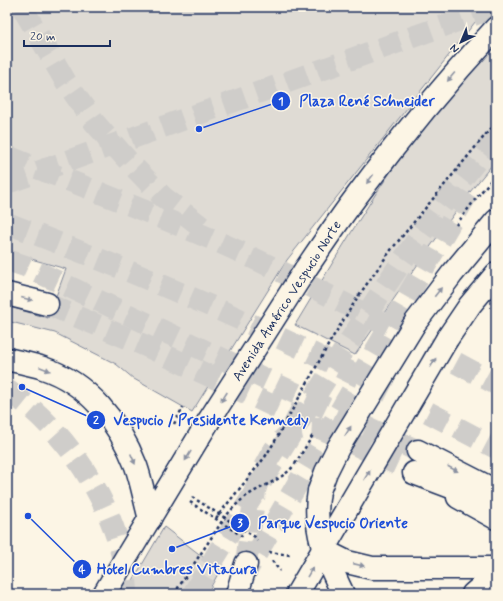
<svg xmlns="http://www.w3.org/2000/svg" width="503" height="601" font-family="Mynerve,sans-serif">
<rect width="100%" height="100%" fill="#fcf5e5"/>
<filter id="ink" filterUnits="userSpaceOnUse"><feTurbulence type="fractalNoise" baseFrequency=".025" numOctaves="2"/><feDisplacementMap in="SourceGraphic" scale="8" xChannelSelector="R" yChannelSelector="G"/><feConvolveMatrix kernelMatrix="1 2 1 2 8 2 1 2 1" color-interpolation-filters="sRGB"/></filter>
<g filter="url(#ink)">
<g fill="#dfdbd4" stroke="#7d8599">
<polygon points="7,7 487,7 287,260 192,412 134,379 116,364 55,333 7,321 7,306 48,318 66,269 7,252"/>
<path d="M 496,35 L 496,160 L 470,192 L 425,254 L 355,355 L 295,325 C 321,282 347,238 375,195 C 411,140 454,87 496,35 Z"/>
<polygon points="164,527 220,570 207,594 125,594"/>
</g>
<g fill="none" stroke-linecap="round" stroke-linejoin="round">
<g stroke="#cfcdca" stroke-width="22" stroke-dasharray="22 11" stroke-linecap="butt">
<polyline points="47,304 146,346 407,469"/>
<path d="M 246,564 L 255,491 C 260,472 276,438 296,430 C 303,426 313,428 321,428"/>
</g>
<g stroke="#cfcdca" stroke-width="22" stroke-dasharray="22 11" stroke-linecap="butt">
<polyline points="22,7 66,82 94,122 131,164 163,197 202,227"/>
<path d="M 7,156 C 80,185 153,213 225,245 C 317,287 406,336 496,384"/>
<polyline points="7,183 496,7"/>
<path d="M 7,223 C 106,261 204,301 299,347 C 366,379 431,414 496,448"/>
<polyline points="7,260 25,266 418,451"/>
<path d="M 7,390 C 70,431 125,518 127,594"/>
<polyline points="240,582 469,191"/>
<path d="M 193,594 C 233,526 275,460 317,393 C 372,305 428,217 496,137"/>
</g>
<defs>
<polyline id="minor" points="323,550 347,562 372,568 496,568"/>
<g id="major">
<path d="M 305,270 C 322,245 338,221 356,197 C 400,138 446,82 496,28"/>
<polyline points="7,294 47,304"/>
<polyline points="415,323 452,274 496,221"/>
<polyline points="447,339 470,305 496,274"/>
<path d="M 7,359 C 19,362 31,364 43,368 C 88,383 119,422 136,466 C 142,483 145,502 150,519"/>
<path d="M 319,491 C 312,530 326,559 343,594"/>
<polyline points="458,497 496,518"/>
<polyline points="104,594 208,422"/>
<polyline points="237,594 246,564"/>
<polyline points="297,594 347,509"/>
<polyline points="473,594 496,574"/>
</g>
<g id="highway">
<polyline points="418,451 496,491"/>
<polyline points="414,473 496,504"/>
</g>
</defs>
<use href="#minor" stroke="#1b2f5e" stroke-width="25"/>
<use href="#major" stroke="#1b2f5e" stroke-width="25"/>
<use href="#highway" stroke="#1b2f5e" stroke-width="25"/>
<g stroke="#1b2f5e" stroke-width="2.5" stroke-dasharray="3 3" stroke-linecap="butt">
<polyline points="456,225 477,197 496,174"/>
<polyline points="359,295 391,250 496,122"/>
<polyline points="174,424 183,407"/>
<polyline points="192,497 255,537 257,540"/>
<polyline points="190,502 245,538"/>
<polyline points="216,518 265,457"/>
<polyline points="269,552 290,555"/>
<polyline points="272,561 280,571"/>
<path d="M 174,594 L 225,517 C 232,509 239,501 248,495 C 264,485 284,479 295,464"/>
</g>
<use href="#minor" stroke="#fcf5e5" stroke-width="22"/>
<use href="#major" stroke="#fcf5e5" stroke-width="22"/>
<use href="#highway" stroke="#fcf5e5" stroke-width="22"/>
<defs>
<g id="major-bridge">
<polyline points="208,422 305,270"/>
<polyline points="319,491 326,472 338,448 415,323"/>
<polyline points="347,509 447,339"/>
</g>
</defs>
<use href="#major-bridge" stroke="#1b2f5e" stroke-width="25" stroke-linecap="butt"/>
<g stroke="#1b2f5e" stroke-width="2.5" stroke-dasharray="3 3" stroke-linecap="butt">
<polyline points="265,457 275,441 331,340 359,295"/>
<polyline points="295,464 313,435"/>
</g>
<use href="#major-bridge" stroke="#fcf5e5" stroke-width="22"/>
</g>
<defs><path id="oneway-solid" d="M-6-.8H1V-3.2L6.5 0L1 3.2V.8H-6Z"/></defs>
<g fill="#8c92a2">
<use href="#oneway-solid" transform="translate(451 77) rotate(130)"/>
<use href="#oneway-solid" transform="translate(370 179) rotate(127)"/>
<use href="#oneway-solid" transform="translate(438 292) rotate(-52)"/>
<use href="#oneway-solid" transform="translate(27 299) rotate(14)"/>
<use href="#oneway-solid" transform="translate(433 363) rotate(-59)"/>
<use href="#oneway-solid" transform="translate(45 369) rotate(21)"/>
<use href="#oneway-solid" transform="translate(224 397) rotate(123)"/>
<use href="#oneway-solid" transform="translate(348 431) rotate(-58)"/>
<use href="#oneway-solid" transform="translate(188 456) rotate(121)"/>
<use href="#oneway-solid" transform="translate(133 459) rotate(67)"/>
<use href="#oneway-solid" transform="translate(453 469) rotate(28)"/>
<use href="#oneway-solid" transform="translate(367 475) rotate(-59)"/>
<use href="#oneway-solid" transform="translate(359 565) rotate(13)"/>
<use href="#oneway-solid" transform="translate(310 572) rotate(-60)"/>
</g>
</g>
<g text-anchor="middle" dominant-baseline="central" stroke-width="3" stroke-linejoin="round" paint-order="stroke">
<g font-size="14" fill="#1b2f5e" stroke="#fcf5e5">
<text transform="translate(287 301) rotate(-57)">Avenida Américo Vespucio Norte</text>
</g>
</g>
<path fill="none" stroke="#1d4ed8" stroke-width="1.5" d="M199 129L281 101M22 387L96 420M172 549L240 523M28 516L82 569"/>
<g fill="#1d4ed8" stroke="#fcf5e5" stroke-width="1.5">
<circle cx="199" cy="129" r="4"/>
<circle cx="22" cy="387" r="4"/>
<circle cx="172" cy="549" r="4"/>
<circle cx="28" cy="516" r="4"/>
<circle cx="281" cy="101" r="10"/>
<circle cx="96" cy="420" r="10"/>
<circle cx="240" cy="523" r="10"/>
<circle cx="82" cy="569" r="10"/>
</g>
<g font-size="12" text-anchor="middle" font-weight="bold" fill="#fff">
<text x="281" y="105">1</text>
<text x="96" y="424">2</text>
<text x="240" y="527">3</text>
<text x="82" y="573">4</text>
</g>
<g font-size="15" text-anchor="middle" font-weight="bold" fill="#1d4ed8" stroke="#fcf5e5" stroke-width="3" stroke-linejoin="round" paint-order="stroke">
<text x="367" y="106">Plaza René Schneider</text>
<text x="211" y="425">Vespucio / Presidente Kennedy</text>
<text x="333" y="528">Parque Vespucio Oriente</text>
<text x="177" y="574">Hotel Cumbres Vitacura</text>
</g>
<rect width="503" height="601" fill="none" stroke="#fcf5e5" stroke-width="24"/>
<rect x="12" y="12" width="479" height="577" fill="none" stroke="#1b2f5e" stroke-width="1.5" filter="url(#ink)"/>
<g transform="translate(461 42) rotate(224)" stroke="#fcf5e5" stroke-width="3" paint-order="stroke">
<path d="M0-3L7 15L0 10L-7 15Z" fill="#1b2f5e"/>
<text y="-6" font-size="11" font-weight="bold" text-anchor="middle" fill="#1b2f5e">N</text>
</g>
<path d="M24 40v6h86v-6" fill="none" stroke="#1b2f5e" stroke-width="2"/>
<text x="30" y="40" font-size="12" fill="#1b2f5e" stroke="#fcf5e5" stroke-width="3" paint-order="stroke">20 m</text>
</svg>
